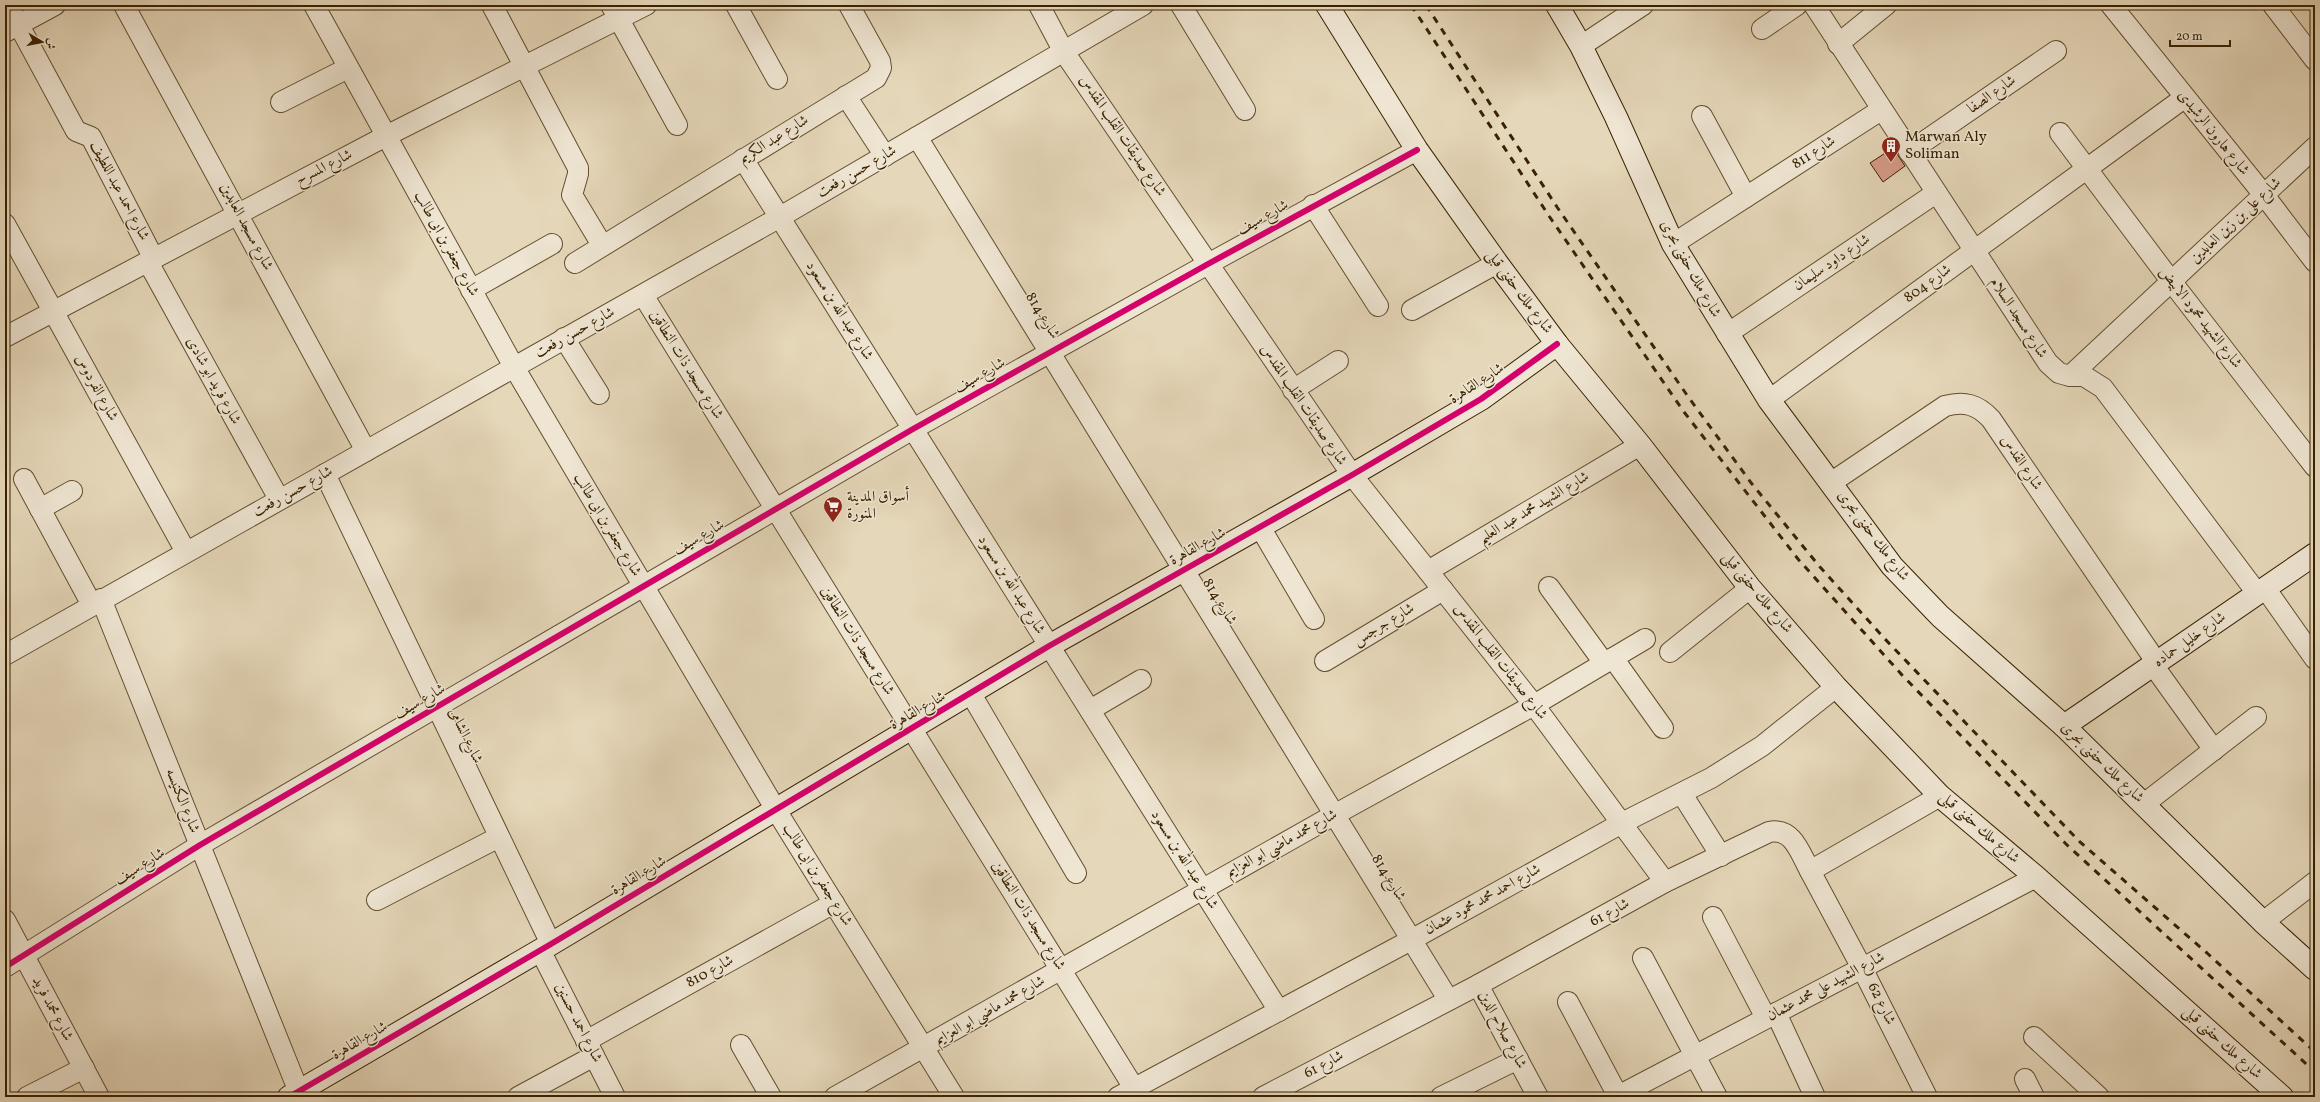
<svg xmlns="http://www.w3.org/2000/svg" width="2320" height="1102" font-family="Vollkorn,Amiri,serif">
<rect width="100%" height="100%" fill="#e5d7b9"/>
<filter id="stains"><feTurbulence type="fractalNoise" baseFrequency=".005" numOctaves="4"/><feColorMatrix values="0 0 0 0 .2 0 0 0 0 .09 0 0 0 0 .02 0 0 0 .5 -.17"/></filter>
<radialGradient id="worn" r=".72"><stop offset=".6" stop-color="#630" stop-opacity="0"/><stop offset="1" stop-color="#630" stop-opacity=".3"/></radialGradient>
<polygon fill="#d89d89" stroke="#382201" points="1893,148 1905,166 1883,182 1870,163"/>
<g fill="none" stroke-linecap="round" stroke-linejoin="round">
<defs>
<g id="street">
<polyline points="8,5 76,131 91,137 154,259"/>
<polyline points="124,5 366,451"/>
<polyline points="314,5 514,367 776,810 954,1097"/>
<polyline points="492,5 578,168 578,174 572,195 602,245"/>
<polyline points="611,5 677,125"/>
<polyline points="736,5 777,79"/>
<polyline points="1039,5 1064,52 1352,475 1534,705 1665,882"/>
<polyline points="1181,5 1245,110"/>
<polyline points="1814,5 2048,363 2059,373 2070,376 2084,376 2103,388 2257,593"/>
<polyline points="2111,5 2264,195 2315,262"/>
<polyline points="2273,5 2315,60"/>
<polyline points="1762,29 1797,5"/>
<polyline points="5,32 55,5"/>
<polyline points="1838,44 1886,5"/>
<polyline points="1581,46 1643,5"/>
<polyline points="846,96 885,156"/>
<polyline points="281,102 348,68"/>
<polyline points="1702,116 1746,197"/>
<polyline points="2060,133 2171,281 2315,467"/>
<polyline points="917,137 1448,999"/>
<polyline points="1909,152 2056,51"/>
<polyline points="743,159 1279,1011"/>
<polyline points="1313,205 1378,306"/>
<polyline points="5,224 186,552"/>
<polyline points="1673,244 1881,110"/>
<polyline points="148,262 279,499"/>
<polyline points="575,263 876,78 881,68 880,61 849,5"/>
<polyline points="471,290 552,244"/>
<polyline points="643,295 1134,1088"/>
<polyline points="1412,310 1497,263"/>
<polyline points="1727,334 1936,193"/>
<polyline points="5,337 386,136 646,5"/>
<polyline points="564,338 599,394"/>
<polyline points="2070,376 2315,147"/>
<polyline points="1293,390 1338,361"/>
<polyline points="1769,400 2184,98"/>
<polyline points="325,474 551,944"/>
<polyline points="24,479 92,605"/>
<path d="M 1832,482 L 1945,406 C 1964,401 1977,404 1991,419 L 2157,663"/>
<polyline points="40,509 72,491"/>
<polyline points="1260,527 1314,619"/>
<polyline points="1428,571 1640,445"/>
<polyline points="1549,587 1604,663"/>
<polyline points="2265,588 2315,659"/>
<polyline points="101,599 301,1097"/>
<polyline points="1670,652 1750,588"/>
<polyline points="5,655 780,217 1143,5"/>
<polyline points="1613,658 1663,728"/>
<polyline points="1325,661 1443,590"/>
<polyline points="2153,665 2214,750"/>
<polyline points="971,694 1076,873"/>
<polyline points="1090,710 1141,680"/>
<polyline points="1682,794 1721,856"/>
<polyline points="2144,804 2256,717"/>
<polyline points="1810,871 1862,968 1927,1097"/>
<polyline points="377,900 499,837"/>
<polyline points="1713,917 1766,1018"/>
<polyline points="5,920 99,1097"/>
<polyline points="2263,922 2315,882"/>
<polyline points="540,950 615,1097"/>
<polyline points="1643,958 1717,1097"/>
<polyline points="5,967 200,845 913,429 1208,264 1417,150"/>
<polyline points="1478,985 1538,1097"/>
<polyline points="1568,1002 1618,1096"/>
<polyline points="1776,1013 1815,1097"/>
<polyline points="2034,1037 2099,1097"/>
<polyline points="586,1041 834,903"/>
<polyline points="741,1045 771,1097"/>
<polyline points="2025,1079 2034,1097"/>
<polyline points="27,1097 84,1068"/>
<polyline points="518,1097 594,1056"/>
<polyline points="835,1097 1334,815 1534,705 1645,639"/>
<polyline points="1118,1097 1411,940 1622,823 1711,778 1762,746 1836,687"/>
<path d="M 1263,1097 L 1478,985 L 1665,882 L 1769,832 C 1793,827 1800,853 1810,871 L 1940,796"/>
<polyline points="1441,1097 1518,1059"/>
<polyline points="1616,1097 2036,877"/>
</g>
<g id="secondary">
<polyline points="1327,5 1417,150 1497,263 1557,344 1640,445 1750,588 1836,687 1940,796 2036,877 2282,1097"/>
<polyline points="1557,5 1581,46 1616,117 1673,244 1769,400 1892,566 1940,616 2064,726 2263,922 2315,969"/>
<polyline points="2064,726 2315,554"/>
<polyline points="289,1097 551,944 1049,646 1352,475 1481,399 1557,344"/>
</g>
</defs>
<use href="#street" stroke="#634f2f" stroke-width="22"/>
<use href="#secondary" stroke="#382201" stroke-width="24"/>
<use href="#street" stroke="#eee5d2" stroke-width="20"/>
<use href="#secondary" stroke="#eee5d2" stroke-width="22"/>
<g stroke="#382201" stroke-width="3" stroke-dasharray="7 7" stroke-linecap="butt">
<polyline points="1411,5 1549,216 1684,412 1798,559 1902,675 2067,845 2315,1072"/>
<polyline points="1426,5 1557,207 1689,398 1752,484 1820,567 1885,639 2080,842 2207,953 2315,1052"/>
</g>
<defs>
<g id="cycleway">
<polyline points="5,967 200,845 913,429 1208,264 1417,150"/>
<polyline points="289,1097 551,944 1049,646 1352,475 1481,399 1557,344"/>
</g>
</defs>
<use href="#cycleway" stroke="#eee5d2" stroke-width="8"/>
<use href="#cycleway" stroke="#d6006c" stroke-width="6"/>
</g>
<defs>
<symbol id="building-pin" viewBox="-11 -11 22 30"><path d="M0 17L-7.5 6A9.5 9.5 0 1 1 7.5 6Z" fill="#8f2418" stroke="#eee5d2"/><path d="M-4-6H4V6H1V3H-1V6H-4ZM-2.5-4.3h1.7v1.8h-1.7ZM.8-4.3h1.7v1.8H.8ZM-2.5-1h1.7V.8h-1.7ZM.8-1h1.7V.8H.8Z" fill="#fff"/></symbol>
<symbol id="supermarket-pin" viewBox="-11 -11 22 30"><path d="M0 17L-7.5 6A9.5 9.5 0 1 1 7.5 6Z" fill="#8f2418" stroke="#eee5d2"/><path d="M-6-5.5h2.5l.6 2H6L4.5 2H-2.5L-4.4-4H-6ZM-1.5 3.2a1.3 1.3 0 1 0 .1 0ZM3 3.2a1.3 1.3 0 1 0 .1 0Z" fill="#fff"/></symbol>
</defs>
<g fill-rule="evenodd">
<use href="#building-pin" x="1880" y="135" width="22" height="30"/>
<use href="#supermarket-pin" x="822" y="495" width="22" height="30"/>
</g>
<g text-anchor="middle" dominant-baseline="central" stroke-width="3" stroke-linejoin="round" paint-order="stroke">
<g font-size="15" fill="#382201" stroke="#eee5d2">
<text transform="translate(1992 95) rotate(-35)">شارع الصفا</text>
<text transform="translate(2213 133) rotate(51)">شارع هارون الرشيدى</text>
<text transform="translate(1122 136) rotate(56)">شارع صديقات القلب المقدس</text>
<text transform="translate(774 140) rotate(-32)">شارع عبد الكريم</text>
<text transform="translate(1814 153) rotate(-33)">شارع 811</text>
<text transform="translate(324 168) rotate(-27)">شارع المسرح</text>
<text transform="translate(857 172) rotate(-30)">شارع حسن رفعت</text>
<text transform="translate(119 191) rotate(62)">شارع احمد عبد اللطيف</text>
<text transform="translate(1263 218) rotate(-29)">شارع سيف</text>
<text transform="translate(2236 221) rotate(-43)">شارع على بن زين العابدين</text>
<text transform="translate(246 227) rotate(62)">شارع مسجد العابدين</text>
<text transform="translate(446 244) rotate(61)">شارع جعفر بن ابى طالب</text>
<text transform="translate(1832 263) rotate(-34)">شارع داود سليمان</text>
<text transform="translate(1690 269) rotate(61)">شارع ملك حفنى بحرى</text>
<text transform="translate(1928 284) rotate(-36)">شارع 804</text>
<text transform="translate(1519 292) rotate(53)">شارع ملك حفنى قبلى</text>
<text transform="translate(839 311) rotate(58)">شارع عبد الله بن مسعود</text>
<text transform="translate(1042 316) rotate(58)">شارع 814</text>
<text transform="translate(2018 318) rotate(57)">شارع مسجد السلام</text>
<text transform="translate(2200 318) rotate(52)">شارع الشهيد محمود الابيض</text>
<text transform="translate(575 333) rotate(-29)">شارع حسن رفعت</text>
<text transform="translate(686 365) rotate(58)">شارع مسجد ذات النطاقين</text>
<text transform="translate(980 376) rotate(-30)">شارع سيف</text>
<text transform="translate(213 381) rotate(61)">شارع فريد ابو شادى</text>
<text transform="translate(1477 384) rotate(-33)">شارع القاهرة</text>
<text transform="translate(96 388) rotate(61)">شارع الفردوس</text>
<text transform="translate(1303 405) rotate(56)">شارع صديقات القلب المقدس</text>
<text transform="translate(2021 463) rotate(56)">شارع القدس</text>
<text transform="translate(293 492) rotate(-29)">شارع حسن رفعت</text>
<text transform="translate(1534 508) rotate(-31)">شارع الشهيد محمد عبد العليم</text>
<text transform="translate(607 525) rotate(59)">شارع جعفر بن ابى طالب</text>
<text transform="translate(1873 536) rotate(53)">شارع ملك حفنى بحرى</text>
<text transform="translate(699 538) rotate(-30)">شارع سيف</text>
<text transform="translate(1198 547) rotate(-29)">شارع القاهرة</text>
<text transform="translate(1011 585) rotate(58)">شارع عبد الله بن مسعود</text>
<text transform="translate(1757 593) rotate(50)">شارع ملك حفنى قبلى</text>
<text transform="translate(1219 602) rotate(58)">شارع 814</text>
<text transform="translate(1384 625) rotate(-31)">شارع جرجس</text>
<text transform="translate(2190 640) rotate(-35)">شارع خليل حماده</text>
<text transform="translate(857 641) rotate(58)">شارع مسجد ذات النطاقين</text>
<text transform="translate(1500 662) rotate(52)">شارع صديقات القلب المقدس</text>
<text transform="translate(420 702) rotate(-30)">شارع سيف</text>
<text transform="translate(918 711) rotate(-30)">شارع القاهرة</text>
<text transform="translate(465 736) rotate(64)">شارع الشامى</text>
<text transform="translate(2102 763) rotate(44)">شارع ملك حفنى بحرى</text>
<text transform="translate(182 801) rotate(68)">شارع الكنيسه</text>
<text transform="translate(1979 828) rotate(41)">شارع ملك حفنى قبلى</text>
<text transform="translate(1282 844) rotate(-29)">شارع محمد ماضي ابو العزايم</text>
<text transform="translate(1184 860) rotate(58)">شارع عبد الله بن مسعود</text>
<text transform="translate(140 867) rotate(-32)">شارع سيف</text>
<text transform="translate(817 875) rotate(58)">شارع جعفر بن ابى طالب</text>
<text transform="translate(639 876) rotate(-31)">شارع القاهرة</text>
<text transform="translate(1388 878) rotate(58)">شارع 814</text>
<text transform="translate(1483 900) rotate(-29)">شارع احمد محمد محمود عثمان</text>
<text transform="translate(1610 913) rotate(-29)">شارع 61</text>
<text transform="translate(1028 916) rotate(58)">شارع مسجد ذات النطاقين</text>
<text transform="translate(710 972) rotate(-29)">شارع 810</text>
<text transform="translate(1826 987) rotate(-28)">شارع الشهيد على محمد عثمان</text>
<text transform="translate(1881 1004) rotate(64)">شارع 62</text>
<text transform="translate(52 1009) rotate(62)">شارع محمد فريد</text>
<text transform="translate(990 1011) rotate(-30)">شارع محمد ماضي ابو العزايم</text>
<text transform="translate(578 1023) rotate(63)">شارع احمد حسنين</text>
<text transform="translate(1502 1030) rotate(62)">شارع صلاح الدين</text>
<text transform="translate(360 1041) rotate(-30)">شارع القاهرة</text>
<text transform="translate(2222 1043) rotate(42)">شارع ملك حفنى قبلى</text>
<text transform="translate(1324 1065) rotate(-28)">شارع 61</text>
</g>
<g font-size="15" fill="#382201" stroke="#eee5d2" text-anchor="start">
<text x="1905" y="137">Marwan Aly<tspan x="1905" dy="17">Soliman</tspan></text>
<text x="847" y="497">أسواق المدينة<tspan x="847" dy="17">المنورة</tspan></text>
</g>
</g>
<rect width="2320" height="1102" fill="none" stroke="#e5d7b9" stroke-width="20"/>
<rect x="6" y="6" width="2308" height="1090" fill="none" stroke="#382201" stroke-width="2"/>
<rect x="10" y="10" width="2300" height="1082" fill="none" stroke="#382201"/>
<g transform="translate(42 42) rotate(100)" stroke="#eee5d2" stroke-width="3" paint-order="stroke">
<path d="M0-3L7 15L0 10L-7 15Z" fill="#382201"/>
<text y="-6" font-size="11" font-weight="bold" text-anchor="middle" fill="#382201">ش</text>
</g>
<path d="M2170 40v6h60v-6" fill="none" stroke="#382201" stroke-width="2"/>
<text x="2176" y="40" font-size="12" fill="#382201" stroke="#eee5d2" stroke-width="3" paint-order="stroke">20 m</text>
<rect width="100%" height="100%" filter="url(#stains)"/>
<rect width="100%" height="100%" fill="url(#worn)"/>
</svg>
